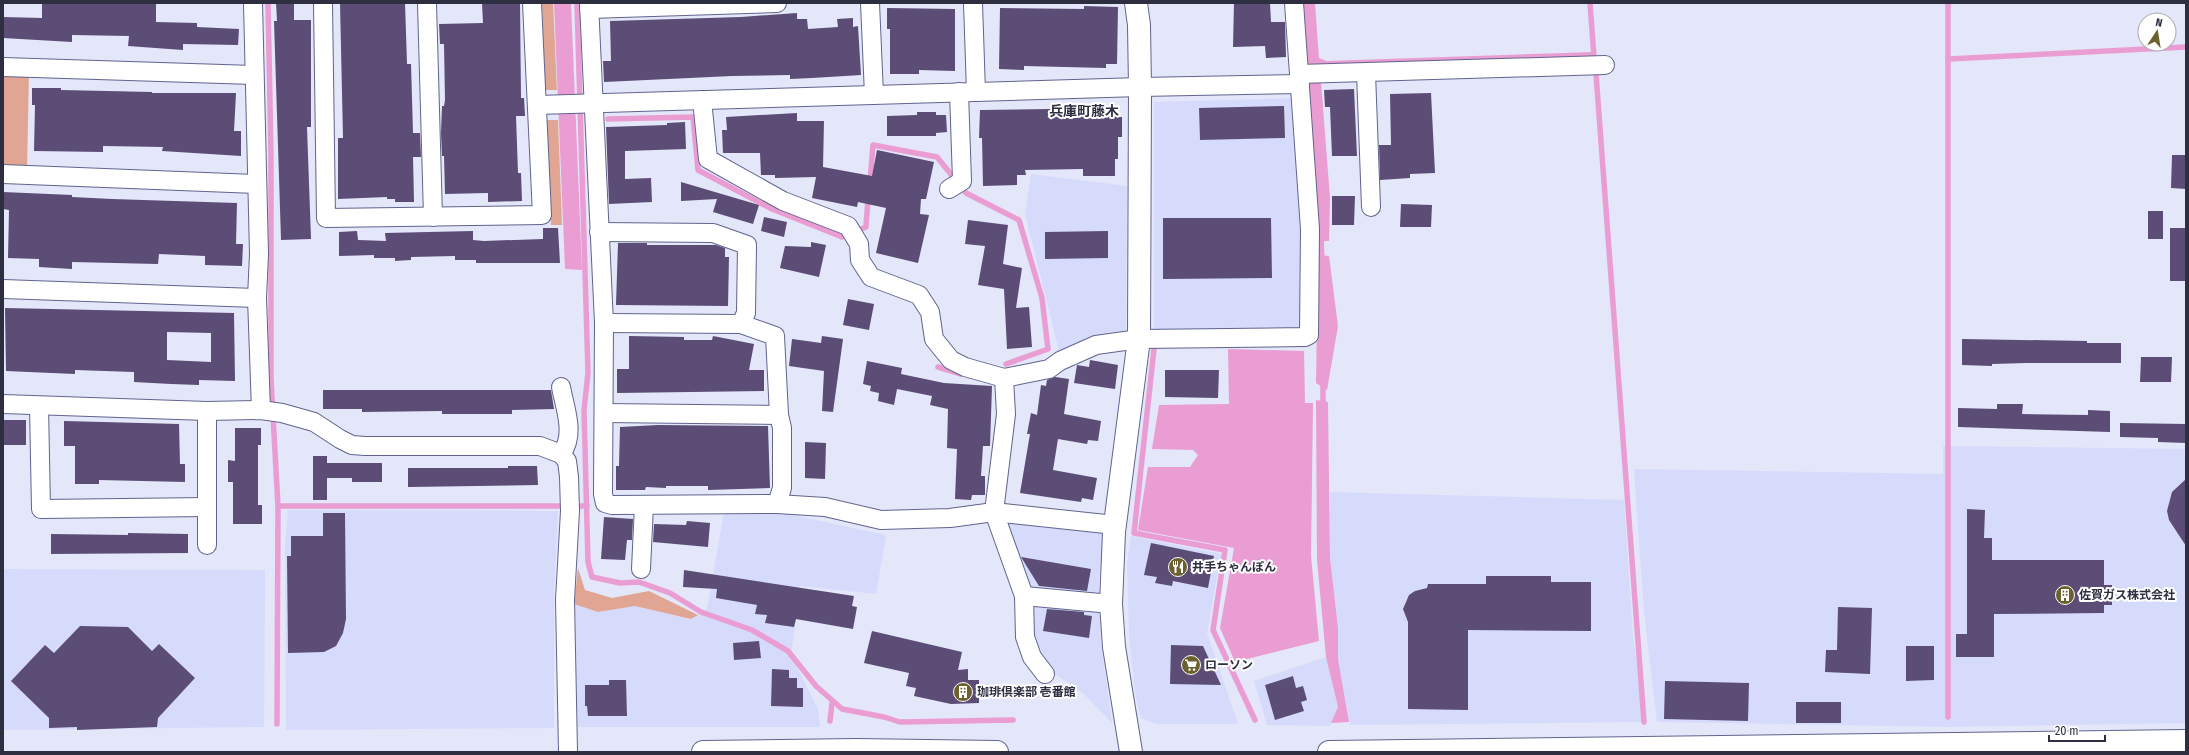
<svg xmlns="http://www.w3.org/2000/svg" width="2189" height="755" font-family="'Fira Sans Condensed','Noto Sans JP',sans-serif">
<rect width="100%" height="100%" fill="#e4e6f9"/>
<g fill="#d6dbfc">
<polygon points="1296,98 1304,224 1304,330 1154,330 1154,102"/>
<polygon points="1031,174 1127,186 1126,335 1060,355 1025,214"/>
<polygon points="1943,446 2186,449 2186,723 1948,727 1657,722 1644,612 1634,469 1943,474"/>
<polygon points="1330,492 1624,500 1633,636 1644,722 1350,725 1338,659 1338,628 1330,558"/>
<polygon points="288,510 558,511 554,591 554,728 286,730 285,549"/>
<polygon points="724,513 788,514 886,535 876,594 800,586 791,655 818,709 820,727 574,727 574,604 598,612 635,606 691,619 707,609"/>
<polygon points="1009,518 1103,531 1099,583 1101,643 1112,723 1084,694 1051,671 1038,655 1006,530"/>
<polygon points="1131,536 1221,554 1207,633 1238,724 1156,724 1141,718 1136,698 1129,637 1127,564"/>
<polygon points="3,569 265,570 264,727 3,730"/>
<polygon points="1326,657 1338,707 1330,726 1267,725 1254,681"/>
</g>
<g fill="#e0a693">
<polygon points="542,3 553,3 557,90 545,90"/>
<polygon points="3,72 29,73 27,169 3,168"/>
<polygon points="546,120 558,120 562,225 551,225"/>
<polygon points="578,568 585,590 612,598 649,591 698,615 691,619 635,606 598,612 574,604"/>
</g>
<g fill="#ea9dd2">
<polygon points="554,3 571,3 582,270 565,269"/>
<polygon points="1301,3 1315,3 1319,58 1327,61 1593,52 1594,57 1305,66"/>
<polygon points="1321,82 1330,198 1329,241 1315,241 1306,83"/>
<polygon points="1318,255 1329,256 1338,326 1327,390 1316,383"/>
<polygon points="1228,349 1304,351 1305,403 1313,403 1311,556 1319,641 1235,662 1220,628 1234,548 1138,530 1148,467 1190,467 1198,455 1193,450 1152,449 1159,405 1229,404"/>
<polygon points="1316,400 1328,402 1330,558 1338,628 1338,659 1349,722 1331,723 1338,707 1326,657 1317,560"/>
</g>
<g fill="none" stroke-linecap="round" stroke-linejoin="round">
<g stroke="#ea9dd2" stroke-width="5.5">
<polyline points="268,3 271,155 271,379 278,506 277,724"/>
<polyline points="577,3 588,373 584,410 588,562 592,577 620,583 639,582 670,593 701,612 752,630 788,651 816,686 842,709 884,717 900,722 1013,720"/>
<polyline points="1590,3 1594,57"/>
<polyline points="1948,3 1948,717"/>
<polyline points="1948,59 2186,47"/>
<polyline points="1596,74 1644,722"/>
<polyline points="608,119 693,117 698,170 772,209 842,237 866,227 868,198"/>
<polyline points="870,182 873,145 937,157 966,193 1019,220 1042,298 1048,349 1006,364"/>
<polyline points="1321,235 1322,262"/>
<polyline points="1154,349 1134,533 1225,550 1213,630 1255,720"/>
<polyline points="938,367 961,374"/>
<polyline points="1323,408 1323,383"/>
<polyline points="278,506 587,506"/>
<polyline points="830,721 832,703"/>
</g>
</g>
<g fill="#5b4d75" fill-rule="evenodd">
<polygon points="42,3 156,3 156,22 197,23 197,27 239,29 238,45 183,44 183,50 128,46 129,36 72,35 72,42 3,38 3,17 42,18"/>
<polygon points="276,3 294,3 294,20 311,20 311,127 307,127 311,239 281,240 274,21 277,21"/>
<polygon points="340,3 405,3 407,64 411,64 413,133 420,133 421,157 413,157 414,202 395,202 395,199 387,199 387,197 338,199 338,138 343,138"/>
<polygon points="482,3 520,3 521,98 524,98 525,116 516,116 518,173 521,173 522,201 488,202 488,193 445,194 444,156 442,156 441,133 442,106 444,106 445,100 444,44 440,44 439,24 483,23"/>
<polygon points="1234,3 1270,3 1271,22 1285,22 1286,57 1266,58 1265,46 1233,47"/>
<polygon points="1084,6 1118,7 1117,64 1106,64 1106,68 1024,66 1024,70 999,69 1000,8 1084,9"/>
<polygon points="887,8 955,9 955,71 919,70 919,74 890,74 890,29 887,29"/>
<polygon points="797,13 797,19 807,19 808,29 838,27 837,19 853,18 853,27 858,26 861,75 812,78 790,79 790,75 732,76 604,82 603,61 611,61 610,21 741,17"/>
<polygon points="32,88 61,88 61,90 152,92 152,93 236,93 234,131 241,131 241,156 162,151 163,147 103,146 103,152 34,151 35,105 32,105"/>
<polygon points="1354,89 1357,156 1332,156 1330,107 1325,107 1324,90"/>
<polygon points="1431,93 1435,173 1410,174 1410,178 1380,180 1379,145 1391,145 1390,94"/>
<polygon points="1284,106 1285,138 1200,140 1199,108"/>
<polygon points="1117,108 1117,117 1122,117 1122,137 1118,137 1118,159 1115,159 1115,176 1083,176 1083,169 1025,170 1026,175 1017,175 1017,185 983,186 982,138 979,138 980,110"/>
<polygon points="917,112 936,112 936,115 946,115 947,132 936,133 936,136 887,136 887,116 917,115"/>
<polygon points="797,113 797,121 824,121 823,167 872,176 877,150 934,162 926,199 921,199 920,214 929,215 918,263 876,253 886,208 858,202 857,207 812,198 816,177 775,178 775,175 761,175 760,153 723,153 722,130 727,130 726,117"/>
<polygon points="685,122 686,149 625,151 625,179 651,178 652,202 609,204 606,127 667,125 667,123"/>
<polygon points="2172,155 2186,155 2186,189 2171,188"/>
<polygon points="681,182 759,205 753,224 713,212 717,199 681,201"/>
<polygon points="3,192 72,195 72,197 112,199 237,203 236,244 243,244 242,266 205,265 205,256 159,254 158,264 72,262 72,269 39,267 39,259 8,258 9,210 3,209"/>
<polygon points="1332,196 1355,196 1354,225 1332,225"/>
<polygon points="1401,204 1432,205 1431,227 1400,227"/>
<rect x="2148" y="211" width="15" height="28"/>
<polygon points="764,217 787,222 784,237 761,231"/>
<polygon points="1163,218 1271,218 1272,278 1163,279"/>
<polygon points="968,220 1008,225 1003,264 1022,268 1016,308 1029,307 1032,347 1007,349 1004,289 978,285 985,246 965,244"/>
<polygon points="543,228 558,228 560,263 476,263 476,260 455,260 455,256 411,257 411,260 395,261 395,258 374,258 374,255 339,256 339,232 357,231 358,240 386,241 385,233 473,231 473,240 484,241 543,239"/>
<rect x="2170" y="228" width="16" height="53"/>
<polygon points="1108,231 1108,258 1045,259 1045,232"/>
<polygon points="811,242 826,245 819,277 780,268 785,246 811,247"/>
<polygon points="618,243 647,243 647,245 716,245 725,248 725,257 729,257 728,306 616,305"/>
<polygon points="848,299 874,304 869,330 843,325"/>
<path d="M 5,308 L 234,313 L 235,381 L 199,380 L 199,385 L 171,384 L 134,382 L 134,372 L 75,370 L 75,374 L 6,371 ZM 167,332 L 211,333 L 211,362 L 167,360 Z"/>
<polygon points="629,336 684,337 684,340 712,340 713,336 754,344 749,370 764,370 764,391 617,393 617,369 629,369"/>
<polygon points="822,336 843,339 833,412 822,411 824,371 789,366 792,339 821,343"/>
<polygon points="1962,339 2087,341 2087,343 2121,343 2121,363 2026,363 1992,364 1992,366 1962,365"/>
<polygon points="2141,357 2172,357 2171,382 2140,382"/>
<polygon points="1090,360 1118,365 1115,389 1074,383 1077,365 1089,367"/>
<polygon points="867,361 902,368 901,374 944,383 992,386 990,446 983,446 981,476 985,476 985,495 972,495 971,500 955,499 957,449 947,448 948,409 930,405 932,396 897,389 894,405 878,401 879,393 870,391 871,386 863,384"/>
<polygon points="1165,370 1219,370 1218,398 1165,397"/>
<polygon points="1055,377 1069,379 1064,414 1101,421 1098,441 1088,440 1087,444 1058,439 1053,470 1097,478 1093,500 1082,498 1081,502 1020,493 1030,434 1027,434 1031,413 1037,415 1041,385 1046,386 1047,380"/>
<polygon points="323,390 551,390 554,409 512,410 512,414 442,414 442,411 362,412 362,409 323,409"/>
<polygon points="1997,404 2023,404 2022,414 2088,415 2088,410 2110,411 2110,432 1958,427 1958,408 1997,409"/>
<rect x="3" y="420" width="23" height="25"/>
<polygon points="64,421 179,424 180,464 185,464 185,482 99,480 99,484 75,484 75,446 64,446"/>
<polygon points="2120,423 2186,424 2186,443 2158,442 2158,438 2120,437"/>
<polygon points="658,425 768,426 770,488 708,490 708,486 666,486 666,488 646,487 645,490 616,490 616,466 619,466 620,427"/>
<polygon points="235,428 261,428 261,445 258,445 258,505 262,505 262,524 233,524 233,482 228,482 228,460 235,461"/>
<polygon points="805,442 826,443 825,479 805,478"/>
<polygon points="313,456 327,456 327,463 382,463 382,482 352,482 352,478 327,478 327,500 313,500"/>
<polygon points="508,466 537,466 538,485 408,487 408,468 508,468"/>
<polygon points="2186,479 2186,546 2169,520 2167,511 2172,492"/>
<polygon points="1967,509 1985,510 1984,538 1992,538 1992,560 2104,560 2104,585 2112,585 2112,605 2104,605 2104,613 1994,614 1994,657 1956,657 1956,634 1967,634"/>
<polygon points="323,513 345,513 346,619 343,633 336,646 324,652 288,653 287,556 291,556 291,536 323,536"/>
<polygon points="604,517 633,519 632,540 627,540 625,560 601,559"/>
<polygon points="687,521 710,523 708,547 653,542 654,524 686,525"/>
<polygon points="128,533 188,534 188,553 51,554 51,534 128,535"/>
<polygon points="1151,543 1214,556 1208,588 1173,581 1172,586 1155,583 1157,577 1144,575"/>
<polygon points="1021,557 1091,569 1087,591 1039,586"/>
<polygon points="684,570 854,596 852,606 857,607 853,629 796,619 794,627 765,623 767,615 755,614 757,605 716,598 717,589 683,587"/>
<polygon points="1486,576 1551,576 1551,582 1591,582 1591,631 1468,630 1468,710 1408,709 1408,622 1403,609 1409,595 1415,591 1427,588 1428,584 1486,584"/>
<polygon points="1838,607 1872,608 1870,674 1825,672 1826,650 1837,650"/>
<polygon points="1047,609 1084,612 1084,615 1092,616 1089,638 1043,631"/>
<polygon points="80,626 128,627 152,651 159,644 195,678 158,718 157,727 77,730 77,727 49,728 49,718 11,681 45,645 54,653"/>
<polygon points="872,631 962,652 958,670 968,669 968,680 979,680 979,703 951,704 914,696 916,688 906,686 909,673 864,663"/>
<polygon points="759,641 761,658 734,660 733,643"/>
<polygon points="1171,645 1203,646 1221,685 1170,684"/>
<polygon points="1906,646 1934,646 1934,680 1906,681"/>
<polygon points="772,669 789,670 789,678 797,678 797,688 803,688 803,707 771,706"/>
<polygon points="1293,676 1296,688 1303,686 1307,700 1301,702 1304,711 1275,720 1265,685"/>
<polygon points="609,680 626,680 627,716 588,716 587,706 585,706 585,685 609,685"/>
<polygon points="1665,681 1749,683 1748,721 1664,719"/>
<rect x="1796" y="702" width="45" height="21"/>
</g>
<g fill="none" stroke-linecap="round" stroke-linejoin="round">
<defs>
<g id="minor">
<polyline points="253,3 259,254 257,298 261,410"/>
<polyline points="323,3 326,218 542,215 532,3"/>
<polyline points="427,3 433,217"/>
<polyline points="589,3 604,323 603,494 605,503 612,505 777,504 825,507 881,520 950,518 994,512 1115,525"/>
<polyline points="870,3 874,95"/>
<polyline points="973,3 976,92"/>
<polyline points="589,9 777,3"/>
<polyline points="3,67 254,75"/>
<polyline points="1366,73 1371,207"/>
<polyline points="1299,74 1605,65"/>
<polyline points="702,100 708,159 783,201 848,226 859,244 860,260 871,277 919,295 930,312 934,339 951,360 965,367 1004,378 1006,414 994,512 1024,596 1025,637 1032,657 1045,674"/>
<polyline points="537,105 1140,87 1300,84"/>
<polyline points="3,174 257,184"/>
<polyline points="949,189 962,181 959,92"/>
<polyline points="599,232 713,233 747,245 746,313 741,324"/>
<polyline points="3,289 257,298"/>
<polyline points="604,323 741,324 775,336 779,415 782,428 782,488 777,504"/>
<polyline points="1004,378 1049,369 1060,361 1096,345 1139,339 1305,337 1309,335 1310,229 1294,3"/>
<polyline points="3,404 207,411 261,410 282,413 314,422 340,439 352,445 365,446 540,446 561,454 567,461 569,477 570,511 565,600 568,752"/>
<polyline points="39,406 41,509 207,507"/>
<polyline points="604,413 779,415"/>
<path d="M 561,454 C 576,435 565,409 561,387"/>
<polyline points="207,545 207,411"/>
<polyline points="641,569 644,505"/>
<polyline points="1024,596 1111,604"/>
</g>
<polyline id="tertiary" points="1131,752 1114,647 1111,604 1114,532 1139,339 1140,87 1139,25 1136,3"/>
<g id="trunk">
<polyline points="703,752 856,750 997,752"/>
<polyline points="1329,752 2186,741"/>
</g>
</defs>
<use href="#minor" stroke="#60648d" stroke-width="20"/>
<use href="#tertiary" stroke="#60648d" stroke-width="24"/>
<use href="#trunk" stroke="#60648d" stroke-width="24"/>
<use href="#minor" stroke="#fff" stroke-width="18"/>
<use href="#tertiary" stroke="#fff" stroke-width="22"/>
<use href="#trunk" stroke="#fff" stroke-width="22"/>
</g>
<defs>
<symbol id="restaurant-disc" viewBox="-11 -11 22 22"><circle r="9.5" fill="#6a612e" stroke="#fff"/><path d="M-5-6h1v4h1v-4h1v4h1v-4h1v5L-1.5 .5V6h-2V.5L-5-1ZM5-6V6H3V1.5H1.5Q1.5-4 5-6Z" fill="#fff"/></symbol>
<symbol id="building-disc" viewBox="-11 -11 22 22"><circle r="9.5" fill="#6a612e" stroke="#fff"/><path d="M-4-6H4V6H1V3H-1V6H-4ZM-2.5-4.3h1.7v1.8h-1.7ZM.8-4.3h1.7v1.8H.8ZM-2.5-1h1.7V.8h-1.7ZM.8-1h1.7V.8H.8Z" fill="#fff"/></symbol>
<symbol id="supermarket-disc" viewBox="-11 -11 22 22"><circle r="9.5" fill="#6a612e" stroke="#fff"/><path d="M-6-5.5h2.5l.6 2H6L4.5 2H-2.5L-4.4-4H-6ZM-1.5 3.2a1.3 1.3 0 1 0 .1 0ZM3 3.2a1.3 1.3 0 1 0 .1 0Z" fill="#fff"/></symbol>
</defs>
<g fill-rule="evenodd">
<use href="#restaurant-disc" x="1167" y="556" width="22" height="22"/>
<use href="#building-disc" x="2054" y="584" width="22" height="22"/>
<use href="#supermarket-disc" x="1180" y="654" width="22" height="22"/>
<use href="#building-disc" x="952" y="681" width="22" height="22"/>
</g>
<g text-anchor="middle" dominant-baseline="central" stroke-width="4" stroke-linejoin="round" paint-order="stroke">
<g font-size="12" font-weight="bold" fill="#2d2f41" stroke="#fff" text-anchor="start">
<text x="1192" y="567">井手ちゃんぽん</text>
<text x="2079" y="595">佐賀ガス株式会社</text>
<text x="1205" y="665">ローソン</text>
<text x="977" y="692">珈琲倶楽部 壱番館</text>
</g>
<g font-size="14" font-weight="bold" fill="#2d2f41" stroke="#fff">
<text x="1084" y="111">兵庫町藤木</text>
</g>
</g>
<rect width="2189" height="755" fill="none" stroke="#2d2f41" stroke-width="8"/>
<g transform="translate(2157 32) rotate(12)"><circle r="19" fill="#ffffff" stroke="#abacb3"/>
<path d="M0-3L7 15L0 10L-7 15Z" fill="#6a612e"/>
<text y="-6" font-size="11" font-weight="bold" text-anchor="middle" fill="#2d2f41">N</text>
</g>
<path d="M2049 735v6h56v-6" fill="none" stroke="#2d2f41" stroke-width="2"/>
<text x="2055" y="735" font-size="12" fill="#2d2f41" stroke="#ffffff" stroke-width="3" paint-order="stroke">20 m</text>
</svg>
